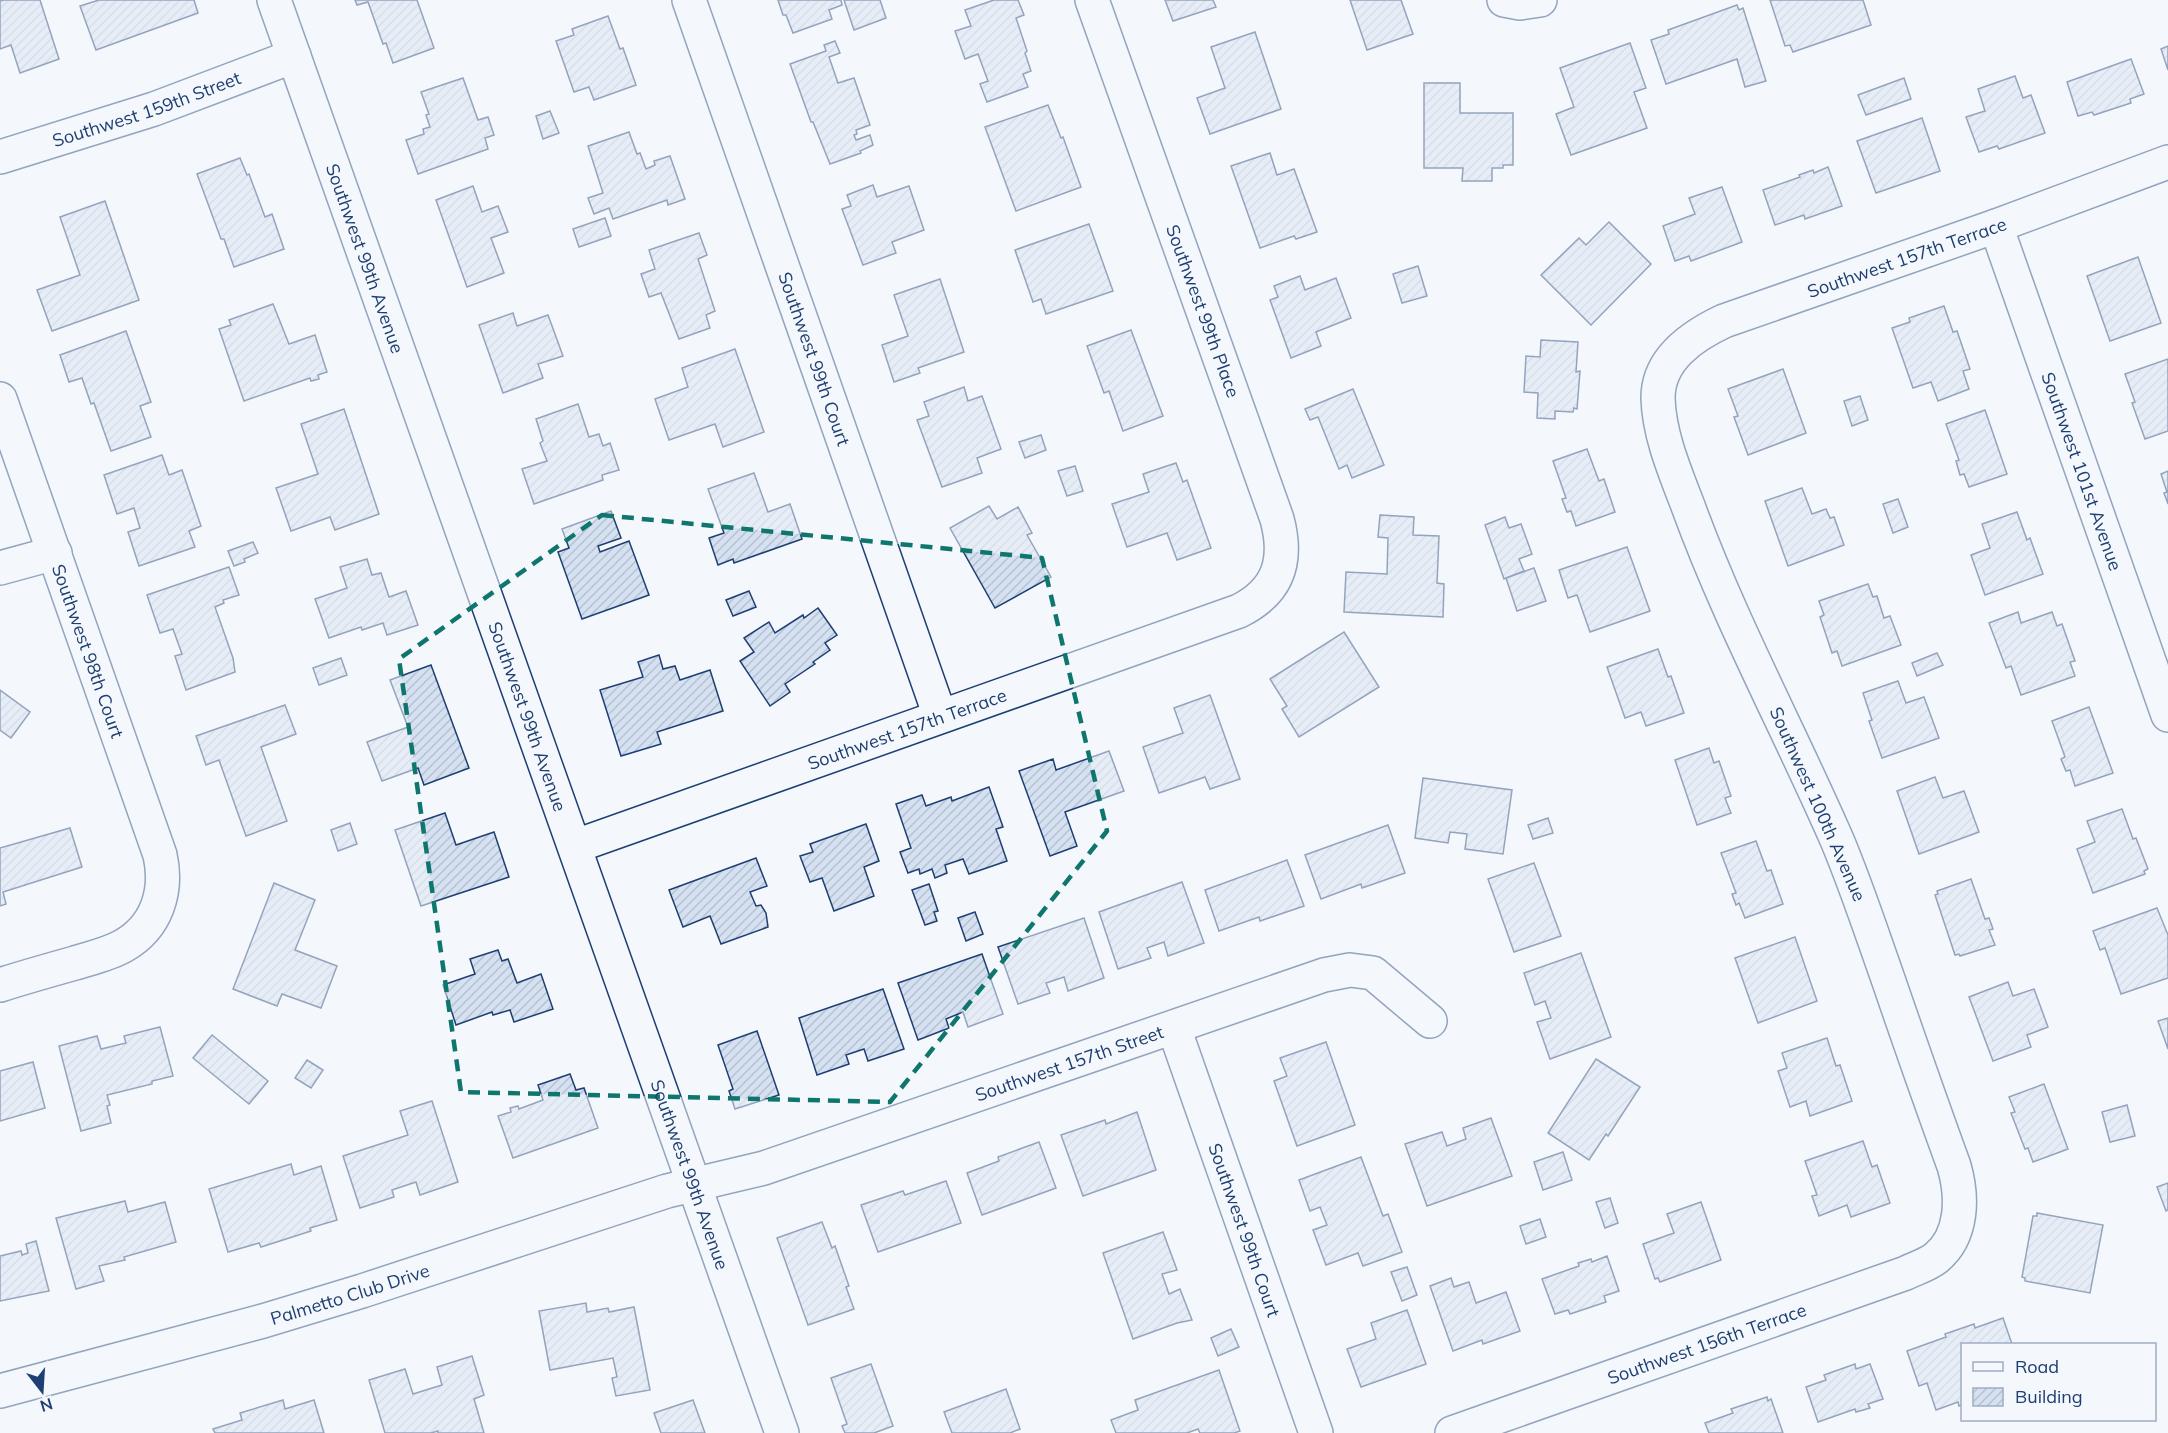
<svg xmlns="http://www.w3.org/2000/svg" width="2168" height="1433" font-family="Mulish,sans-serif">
<defs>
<pattern id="building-hatch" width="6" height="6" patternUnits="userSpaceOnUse" patternTransform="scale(1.5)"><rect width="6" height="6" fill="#d5e0f0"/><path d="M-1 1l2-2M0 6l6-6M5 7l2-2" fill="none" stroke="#b6c1d1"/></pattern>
</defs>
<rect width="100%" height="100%" fill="#f4f7fb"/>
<g fill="url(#building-hatch)" stroke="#1d3f73" stroke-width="1.5">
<polygon points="4,0 40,0 59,59 20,73 11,45 0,49 0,1"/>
<polygon points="99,0 194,0 198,13 96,50 80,6"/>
<polygon points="355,0 417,0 434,48 393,63 386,43 383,44 368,2 357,5"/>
<polygon points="778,0 841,0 842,5 829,10 832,19 793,33 786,15 783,15"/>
<polygon points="844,0 880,0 886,18 854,30"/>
<polygon points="994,0 1018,0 1024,15 1016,18 1027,51 1025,53 1031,71 1023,74 1028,87 987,102 980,84 988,81 978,54 965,59 955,31 971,26 965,10"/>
<polygon points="1165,0 1213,0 1216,7 1173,21"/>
<polygon points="1350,0 1401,0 1413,34 1367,50"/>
<polygon points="1770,0 1863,0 1871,25 1793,52 1790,45 1785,46"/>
<polygon points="1737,5 1739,10 1743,8 1766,81 1745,87 1737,59 1666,84 1651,40 1669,34 1668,30"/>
<polygon points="608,16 620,49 623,48 636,85 594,100 589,87 574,92 556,41 574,35 572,29"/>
<polygon points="1255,32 1281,109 1210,134 1197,98 1225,88 1211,47"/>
<polygon points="835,41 840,53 829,57 838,83 854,78 870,125 856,130 857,134 854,135 856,140 870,135 873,145 860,151 861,153 830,164 813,122 811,122 790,64 826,51 824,45"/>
<polygon points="1630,43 1646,88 1634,92 1647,128 1571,155 1556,114 1574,107 1560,68"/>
<polygon points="2168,46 2168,70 2161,49"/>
<polygon points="2131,59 2144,94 2130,99 2131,103 2094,115 2092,112 2078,116 2067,82"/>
<polygon points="2015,76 2023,98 2031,95 2045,133 1999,149 1997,146 1979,152 1966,117 1985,111 1978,89"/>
<polygon points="463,78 478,120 488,117 494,135 485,138 488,149 418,174 406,140 424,134 423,129 430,127 426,115 429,114 421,92"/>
<polygon points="1904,78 1911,99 1866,115 1858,95"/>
<polygon points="1424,83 1460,83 1460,113 1513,113 1513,165 1503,165 1503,168 1492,168 1492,181 1462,181 1463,168 1424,168"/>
<polygon points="1048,105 1061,138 1063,137 1081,187 1016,211 985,127"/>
<polygon points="550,111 559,133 543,139 536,116"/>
<polygon points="1922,118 1940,171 1876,193 1857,141"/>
<polygon points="629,132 637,154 640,153 646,169 655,165 654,161 670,156 685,199 668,205 667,200 613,219 609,208 594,214 588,198 603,193 588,146"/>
<polygon points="1270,153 1277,175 1294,169 1317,232 1296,239 1294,236 1260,248 1231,166"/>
<polygon points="240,158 247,175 249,174 265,217 272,214 284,249 234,267 224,239 221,239 197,174"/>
<polygon points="1828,167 1842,206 1805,219 1804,215 1775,225 1763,190 1800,177 1799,175 1813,170 1814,173"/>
<polygon points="873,185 877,197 909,186 924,230 892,242 896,253 863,265 842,209 851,206 847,195"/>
<polygon points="473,186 482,212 498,206 508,232 491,238 504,273 467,287 436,200"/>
<polygon points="1722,187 1742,242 1691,261 1689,256 1675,261 1663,226 1695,214 1689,198"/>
<polygon points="105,201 139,300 52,331 37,290 80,275 60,217"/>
<polygon points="605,218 611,236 579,247 573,229"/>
<polygon points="1609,222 1651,264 1591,325 1541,275 1579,238 1586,245"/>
<polygon points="1089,224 1113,291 1046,314 1041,299 1033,302 1015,250"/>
<polygon points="699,233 707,255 698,259 715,311 706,315 710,328 679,339 661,293 649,297 641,274 655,269 649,250"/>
<polygon points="2138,257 2161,323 2110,341 2087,276"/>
<polygon points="1418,266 1427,296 1402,303 1393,274"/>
<polygon points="1300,276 1305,290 1336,278 1351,318 1316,332 1321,346 1291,358 1270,300 1278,297 1274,286"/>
<polygon points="940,279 964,352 918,368 920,373 894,382 882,345 908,336 894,295"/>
<polygon points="273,304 289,344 315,335 327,372 318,375 319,379 311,381 310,378 244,401 219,329 231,325 229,320"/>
<polygon points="1944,306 1953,332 1957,331 1970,369 1963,371 1969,389 1938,401 1931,382 1913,388 1892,328 1910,322 1909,318"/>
<polygon points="513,313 517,326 548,315 563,356 538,364 543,378 503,393 479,325"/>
<polygon points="1131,330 1163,416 1123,431 1109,391 1104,393 1087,346"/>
<polygon points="126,331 151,402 140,406 151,437 111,451 94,403 91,404 82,378 69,382 60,355"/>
<polygon points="1541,340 1578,342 1576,372 1580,371 1577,409 1574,408 1573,412 1555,411 1555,419 1537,418 1538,393 1524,392 1526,356 1540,357"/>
<polygon points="735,349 764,432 723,447 715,424 669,440 655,399 688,387 682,368"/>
<polygon points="2168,359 2168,431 2145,439 2132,403 2135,402 2125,374"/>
<polygon points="1783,369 1806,433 1748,455 1734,417 1738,416 1728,389"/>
<polygon points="964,387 968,401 982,396 1001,449 977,458 982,473 942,487 917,420 929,416 924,402"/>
<polygon points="1353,389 1384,465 1352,478 1347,465 1339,469 1318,417 1310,420 1305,409"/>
<polygon points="1860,396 1868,420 1852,426 1844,401"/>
<polygon points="578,404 589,437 599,434 603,446 610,443 619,470 602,475 603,480 534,504 522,469 547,461 540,443 543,441 536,419"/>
<polygon points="344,409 379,514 335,530 330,517 291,531 276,488 318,474 301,424"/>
<polygon points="1985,410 2007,474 1969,487 1964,474 1960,475 1956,461 1959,460 1946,424"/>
<polygon points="1041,435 1046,450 1025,458 1019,442"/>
<polygon points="1587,449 1599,481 1604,479 1615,512 1576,526 1571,511 1567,512 1562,499 1566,498 1553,461"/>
<polygon points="162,455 169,475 182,470 201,526 189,531 195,547 139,566 128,532 140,528 134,508 117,514 104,475"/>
<polygon points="1176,463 1183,482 1187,480 1211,548 1177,560 1167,533 1127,547 1112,504 1149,492 1143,474"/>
<polygon points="1075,466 1083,491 1067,496 1058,471"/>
<polygon points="2168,471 2168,504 2164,493 2167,492 2161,474"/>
<polygon points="754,473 768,512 790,504 802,539 734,563 733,559 718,565 709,538 724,533 708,489"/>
<polygon points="1802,488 1812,514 1826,509 1830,518 1834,517 1844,545 1788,566 1765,501"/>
<polygon points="1898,499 1908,527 1893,533 1883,504"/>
<polygon points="989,506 997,519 1018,507 1032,533 1027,535 1051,577 995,608 950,528"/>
<polygon points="611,511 621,538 598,546 600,552 629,541 649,595 582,619 558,552 569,548 562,529"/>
<polygon points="2017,512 2027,540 2030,538 2043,574 1985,595 1971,555 1990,548 1982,524"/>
<polygon points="1380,515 1414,517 1413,535 1439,536 1437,583 1444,584 1443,617 1344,612 1346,572 1387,574 1388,538 1378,537"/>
<polygon points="1505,517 1509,528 1521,524 1532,554 1519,559 1524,571 1504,579 1485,525"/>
<polygon points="253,542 258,553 244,559 245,562 234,566 228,551"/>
<polygon points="1627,547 1650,611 1590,632 1577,595 1568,598 1559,570"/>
<polygon points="367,559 372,575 381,573 389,597 406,591 418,625 387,635 383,623 362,630 361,627 329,638 315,599 347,588 340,567"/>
<polygon points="229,567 239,595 223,600 224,603 215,607 233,658 235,672 186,690 175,656 182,654 173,629 160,633 147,595"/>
<polygon points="1534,568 1546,601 1517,611 1506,578"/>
<polygon points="1868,584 1873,597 1877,596 1884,618 1890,616 1901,645 1842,666 1837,651 1832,653 1820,617 1824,615 1819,601"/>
<polygon points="749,591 756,607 733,616 726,600"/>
<polygon points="818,608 837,635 825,643 830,650 813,662 815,664 785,684 790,692 770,706 740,661 754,652 744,638 769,622 775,633 803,615 804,618"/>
<polygon points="2018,612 2021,623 2052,612 2057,626 2062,624 2075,661 2070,662 2075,676 2021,695 2011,666 2006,668 1989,623"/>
<polygon points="1344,632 1379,687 1299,737 1282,709 1287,706 1270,679"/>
<polygon points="1658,649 1668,677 1671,676 1684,713 1646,726 1641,712 1625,718 1607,667"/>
<polygon points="1937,653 1943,665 1917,676 1912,663"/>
<polygon points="659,655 663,669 675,666 680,680 710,670 723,711 657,732 661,744 621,756 600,690 643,677 638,662"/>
<polygon points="341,658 347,675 319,685 313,668"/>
<polygon points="431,665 469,768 424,785 418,768 382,781 367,742 408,727 390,680"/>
<polygon points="1898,681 1906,703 1924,697 1939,738 1882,758 1869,721 1872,720 1863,693"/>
<polygon points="0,690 30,712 11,738 0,730"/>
<polygon points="1210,695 1240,779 1210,789 1205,777 1159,793 1143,747 1183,733 1174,708"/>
<polygon points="285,705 296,734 261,747 287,821 246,836 219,760 206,765 196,736"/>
<polygon points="2089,707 2113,773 2075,786 2070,770 2066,771 2061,759 2065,757 2052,721"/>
<polygon points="1709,748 1714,763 1719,761 1731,796 1725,798 1731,813 1697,825 1675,760"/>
<polygon points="1109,751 1124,791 1065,812 1077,846 1050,856 1019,771 1053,759 1056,770"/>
<polygon points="1935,777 1943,798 1964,791 1979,832 1919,854 1897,791"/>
<polygon points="1423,778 1512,790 1503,854 1465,849 1467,834 1450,832 1448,843 1415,838"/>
<polygon points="989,787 1003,827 996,829 1007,861 969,874 963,859 945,865 947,873 935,878 932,869 920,874 919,869 908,873 900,852 911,848 896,804 922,795 926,806 951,797 952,801"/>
<polygon points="2122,809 2133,839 2136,838 2148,869 2144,871 2145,874 2093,893 2077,849 2095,842 2087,821"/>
<polygon points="445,813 456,845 494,832 509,877 421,906 395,830"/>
<polygon points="1548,818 1553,833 1533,839 1528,825"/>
<polygon points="350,823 357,844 338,851 331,830"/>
<polygon points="866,824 879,861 864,867 874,896 834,911 822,878 810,882 800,856 813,852 810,844"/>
<polygon points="1388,825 1405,873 1362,888 1361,884 1321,899 1305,855"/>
<polygon points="70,828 82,867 3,892 6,904 0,906 0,848"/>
<polygon points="1756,841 1767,871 1771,870 1783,904 1745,918 1739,903 1736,905 1732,894 1736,893 1721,853"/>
<polygon points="756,858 767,886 750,892 756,906 761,905 766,913 768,927 721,944 710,916 683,927 669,890"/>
<polygon points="1287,860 1304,906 1260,921 1259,917 1219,931 1205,890"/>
<polygon points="1534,863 1561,936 1514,952 1488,879"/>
<polygon points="1971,879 1985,919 1989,918 1993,929 1989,930 1995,945 1960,956 1959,954 1955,955 1935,895 1938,894 1937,891"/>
<polygon points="1182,882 1204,943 1168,956 1164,942 1147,948 1151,958 1118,969 1099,912"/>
<polygon points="274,883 315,900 295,950 337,966 321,1008 282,994 277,1006 233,989"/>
<polygon points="929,884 938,911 934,912 937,921 925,925 912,890"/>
<polygon points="2157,908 2168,935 2168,978 2121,994 2105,948 2100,950 2093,931"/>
<polygon points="975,912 983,934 966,941 958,918"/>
<polygon points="1084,918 1104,978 1068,991 1064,977 1046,983 1050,993 1018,1004 998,947"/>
<polygon points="1795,937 1817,1001 1758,1023 1735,958"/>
<polygon points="498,950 502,961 508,959 517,983 541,974 553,1009 514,1022 510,1010 493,1015 492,1012 456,1025 443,985 475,974 470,959"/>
<polygon points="1581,953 1611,1037 1550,1059 1537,1022 1551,1018 1545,1001 1535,1005 1524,973"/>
<polygon points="982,954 1003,1014 968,1027 963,1012 946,1019 949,1028 918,1040 898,983"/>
<polygon points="2008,982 2013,996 2034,989 2048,1027 2027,1035 2031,1047 1993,1061 1969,997"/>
<polygon points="883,989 904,1049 868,1061 864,1049 846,1055 849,1064 817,1075 799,1018"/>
<polygon points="2168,1018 2168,1049 2158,1021"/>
<polygon points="160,1027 173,1076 152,1081 152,1084 107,1095 110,1105 107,1106 111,1123 81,1131 59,1046 97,1036 101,1049 126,1043 124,1036"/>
<polygon points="757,1031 779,1095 735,1109 729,1091 733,1089 718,1045"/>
<polygon points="212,1035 268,1081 249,1104 193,1058"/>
<polygon points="1827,1038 1836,1066 1840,1065 1852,1101 1810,1116 1806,1101 1790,1107 1778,1071 1787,1068 1782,1053"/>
<polygon points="1326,1042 1355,1125 1297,1146 1274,1081 1287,1076 1280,1058"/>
<polygon points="1596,1059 1640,1087 1608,1136 1606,1134 1589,1160 1548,1133"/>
<polygon points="307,1060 323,1070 311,1088 295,1078"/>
<polygon points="33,1062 45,1108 0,1121 0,1071"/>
<polygon points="570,1074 576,1090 584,1088 598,1128 513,1158 498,1116 511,1112 510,1108 518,1106 519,1109 543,1100 538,1085"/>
<polygon points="2044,1084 2068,1149 2033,1162 2028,1148 2025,1149 2011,1113 2015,1112 2009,1097"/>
<polygon points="432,1101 458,1182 420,1195 416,1182 392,1190 394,1197 360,1208 343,1156 408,1135 400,1111"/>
<polygon points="2127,1105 2135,1136 2110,1142 2102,1112"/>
<polygon points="1137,1112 1156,1170 1083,1196 1061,1135 1105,1120 1106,1124"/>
<polygon points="1491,1118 1512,1176 1427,1206 1405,1144 1442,1132 1447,1146 1466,1139 1463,1128"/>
<polygon points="1863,1141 1872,1167 1877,1165 1890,1203 1851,1217 1847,1205 1819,1216 1812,1196 1817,1195 1805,1161"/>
<polygon points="1039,1142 1056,1188 982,1215 967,1173 999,1161 998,1157"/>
<polygon points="1563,1152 1572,1180 1543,1190 1534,1162"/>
<polygon points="1361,1157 1383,1216 1388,1214 1402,1252 1363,1266 1358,1253 1326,1265 1313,1230 1327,1225 1320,1207 1310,1211 1299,1180"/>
<polygon points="291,1164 294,1175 321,1166 337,1220 310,1228 311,1231 261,1247 259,1243 228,1252 209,1189"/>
<polygon points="946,1181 961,1223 878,1252 861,1205 903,1191 905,1195"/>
<polygon points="2168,1183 2168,1210 2166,1211 2157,1187"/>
<polygon points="1610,1198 1618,1223 1605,1228 1596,1202"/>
<polygon points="125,1201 128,1212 165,1202 176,1242 124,1257 125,1260 99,1266 104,1281 76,1289 56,1218"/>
<polygon points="1701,1202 1721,1260 1660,1282 1658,1278 1655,1279 1643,1244 1674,1233 1667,1214"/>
<polygon points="2037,1213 2103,1225 2090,1293 2025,1281 2025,1278 2022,1277 2033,1216 2037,1216"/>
<polygon points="1540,1219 1546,1237 1526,1244 1520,1226"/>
<polygon points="822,1222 832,1248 835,1246 849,1286 846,1287 854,1309 808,1325 777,1238"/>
<polygon points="1163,1232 1177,1270 1162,1274 1169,1294 1180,1289 1192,1320 1177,1323 1133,1339 1103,1253"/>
<polygon points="36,1241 49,1291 0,1301 0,1256 21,1251 22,1255 28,1253 26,1244"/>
<polygon points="1607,1256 1619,1291 1604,1296 1606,1302 1570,1314 1568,1310 1555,1314 1542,1279 1579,1266 1578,1263 1591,1259 1592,1262"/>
<polygon points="1407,1267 1417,1295 1402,1301 1391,1272"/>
<polygon points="1451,1278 1454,1287 1469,1282 1476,1303 1506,1292 1520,1331 1483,1344 1482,1340 1453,1351 1430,1286"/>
<polygon points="586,1303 587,1312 608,1308 609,1312 634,1307 650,1390 616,1396 612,1378 617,1377 613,1358 550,1370 539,1311"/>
<polygon points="1407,1310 1426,1364 1361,1387 1347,1349 1376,1339 1371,1323"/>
<polygon points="2003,1318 2012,1344 1962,1344 1962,1405 1959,1406 1958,1402 1936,1410 1927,1383 1919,1386 1907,1351 1946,1337 1945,1334 1974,1324 1975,1328"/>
<polygon points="1231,1329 1239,1347 1218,1356 1211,1338"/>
<polygon points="472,1356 484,1395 474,1399 484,1433 438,1433 438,1431 431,1433 385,1433 369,1380 405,1369 413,1394 442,1385 437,1367"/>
<polygon points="871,1364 893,1426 874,1433 845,1433 842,1426 847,1424 831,1378"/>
<polygon points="1855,1364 1856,1369 1870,1364 1883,1399 1868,1404 1870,1408 1856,1412 1855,1409 1818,1422 1806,1387 1826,1380 1824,1375"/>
<polygon points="1219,1370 1240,1431 1234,1433 1200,1433 1198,1429 1187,1433 1116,1433 1111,1420 1138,1410 1135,1400"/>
<polygon points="1006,1389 1020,1429 1010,1433 952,1433 944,1412"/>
<polygon points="1767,1397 1768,1401 1771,1399 1783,1433 1709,1433 1705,1423 1733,1413 1731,1409"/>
<polygon points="283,1400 285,1409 314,1400 324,1433 215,1433 213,1429 242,1420 240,1413"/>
<polygon points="693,1400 705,1433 661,1433 654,1413"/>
</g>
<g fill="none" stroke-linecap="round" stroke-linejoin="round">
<defs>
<g id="minor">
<path id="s1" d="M 274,0 L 782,1433"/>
<path id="s2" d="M 689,0 L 940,716"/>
<polyline points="1504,0 1520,3 1540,0"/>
<path id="s3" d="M 0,157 L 154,109 L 294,56"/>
<path id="s4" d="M 1996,226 L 2168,715"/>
<path id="s5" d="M 0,399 L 160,855 C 168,891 157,927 123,946 C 109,954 91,958 75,963 C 50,970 25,977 0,985"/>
<polyline points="0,568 55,553"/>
<path id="s6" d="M 576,846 L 1239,611 C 1279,591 1288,560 1277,519 L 1092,0"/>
<path id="s7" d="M 1174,1028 L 1316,1433"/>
<path id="s8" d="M 0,1391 L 263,1321 L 362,1291 L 667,1191 L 764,1168 L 1324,975 L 1350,970 L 1373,973 L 1430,1021"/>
<path id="s9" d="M 1452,1433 L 1906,1273 C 1916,1268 1927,1265 1936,1258 C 1963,1236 1963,1197 1954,1166 C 1931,1103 1909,1040 1887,976 C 1871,931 1856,885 1837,840 C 1788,728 1730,621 1688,506 C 1675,472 1659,435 1658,398 C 1658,359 1692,336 1724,321 L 1996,226 L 2168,162"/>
</g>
</defs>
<use href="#minor" stroke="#1d3f73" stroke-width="36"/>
<use href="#minor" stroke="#f4f7fb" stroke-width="33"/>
</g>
<path d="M0 0H2168V1433H0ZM 602,515 L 1042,558 L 1107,831 L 890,1102 L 461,1092 L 399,659 Z" fill="#f4f7fb" fill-opacity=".55" fill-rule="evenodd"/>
<path fill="none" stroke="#0f766e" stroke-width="4.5" stroke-dasharray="12 8" stroke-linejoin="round" d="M 602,515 L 1042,558 L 1107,831 L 890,1102 L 461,1092 L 399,659 Z"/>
<g text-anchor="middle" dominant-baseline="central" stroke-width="4.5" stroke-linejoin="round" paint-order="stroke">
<g font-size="18" fill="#1d3f73" stroke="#f4f7fb">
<text stroke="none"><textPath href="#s3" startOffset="154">Southwest 159th Street</textPath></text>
<text stroke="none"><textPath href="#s9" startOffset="1740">Southwest 157th Terrace</textPath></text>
<text stroke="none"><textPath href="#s1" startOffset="274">Southwest 99th Avenue</textPath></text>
<text transform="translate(1203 311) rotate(70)">Southwest 99th Place</text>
<text stroke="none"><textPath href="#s2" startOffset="380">Southwest 99th Court</textPath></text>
<text stroke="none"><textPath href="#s4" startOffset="260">Southwest 101st Avenue</textPath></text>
<text stroke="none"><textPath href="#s5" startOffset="267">Southwest 98th Court</textPath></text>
<text stroke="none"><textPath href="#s1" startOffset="760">Southwest 99th Avenue</textPath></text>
<text stroke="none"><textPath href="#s6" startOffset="351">Southwest 157th Terrace</textPath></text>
<text transform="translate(1818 804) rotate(66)">Southwest 100th Avenue</text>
<text stroke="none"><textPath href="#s8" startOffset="1119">Southwest 157th Street</textPath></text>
<text stroke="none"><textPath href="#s1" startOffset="1246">Southwest 99th Avenue</textPath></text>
<text stroke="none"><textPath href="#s7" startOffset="214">Southwest 99th Court</textPath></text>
<text stroke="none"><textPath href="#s8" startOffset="363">Palmetto Club Drive</textPath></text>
<text stroke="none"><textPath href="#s9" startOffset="270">Southwest 156th Terrace</textPath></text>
</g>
</g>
<rect x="1961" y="1343" width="195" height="78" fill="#f4f7fb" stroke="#9eadc5" stroke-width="1.5"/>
<rect x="1973" y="1362" width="30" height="9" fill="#f4f7fb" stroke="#9eadc5" stroke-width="1.5"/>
<text x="2015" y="1373" font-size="18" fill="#1d3f73">Road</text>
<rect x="1973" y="1388" width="30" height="18" fill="url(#building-hatch)" stroke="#9eadc5" stroke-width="1.5"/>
<text x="2015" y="1403" font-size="18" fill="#1d3f73">Building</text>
<g transform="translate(42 1391) rotate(163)" stroke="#f4f7fb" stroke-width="4.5" paint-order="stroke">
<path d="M0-4.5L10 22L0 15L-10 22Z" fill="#1d3f73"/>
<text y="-9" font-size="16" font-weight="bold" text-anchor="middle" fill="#1d3f73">N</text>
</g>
</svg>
